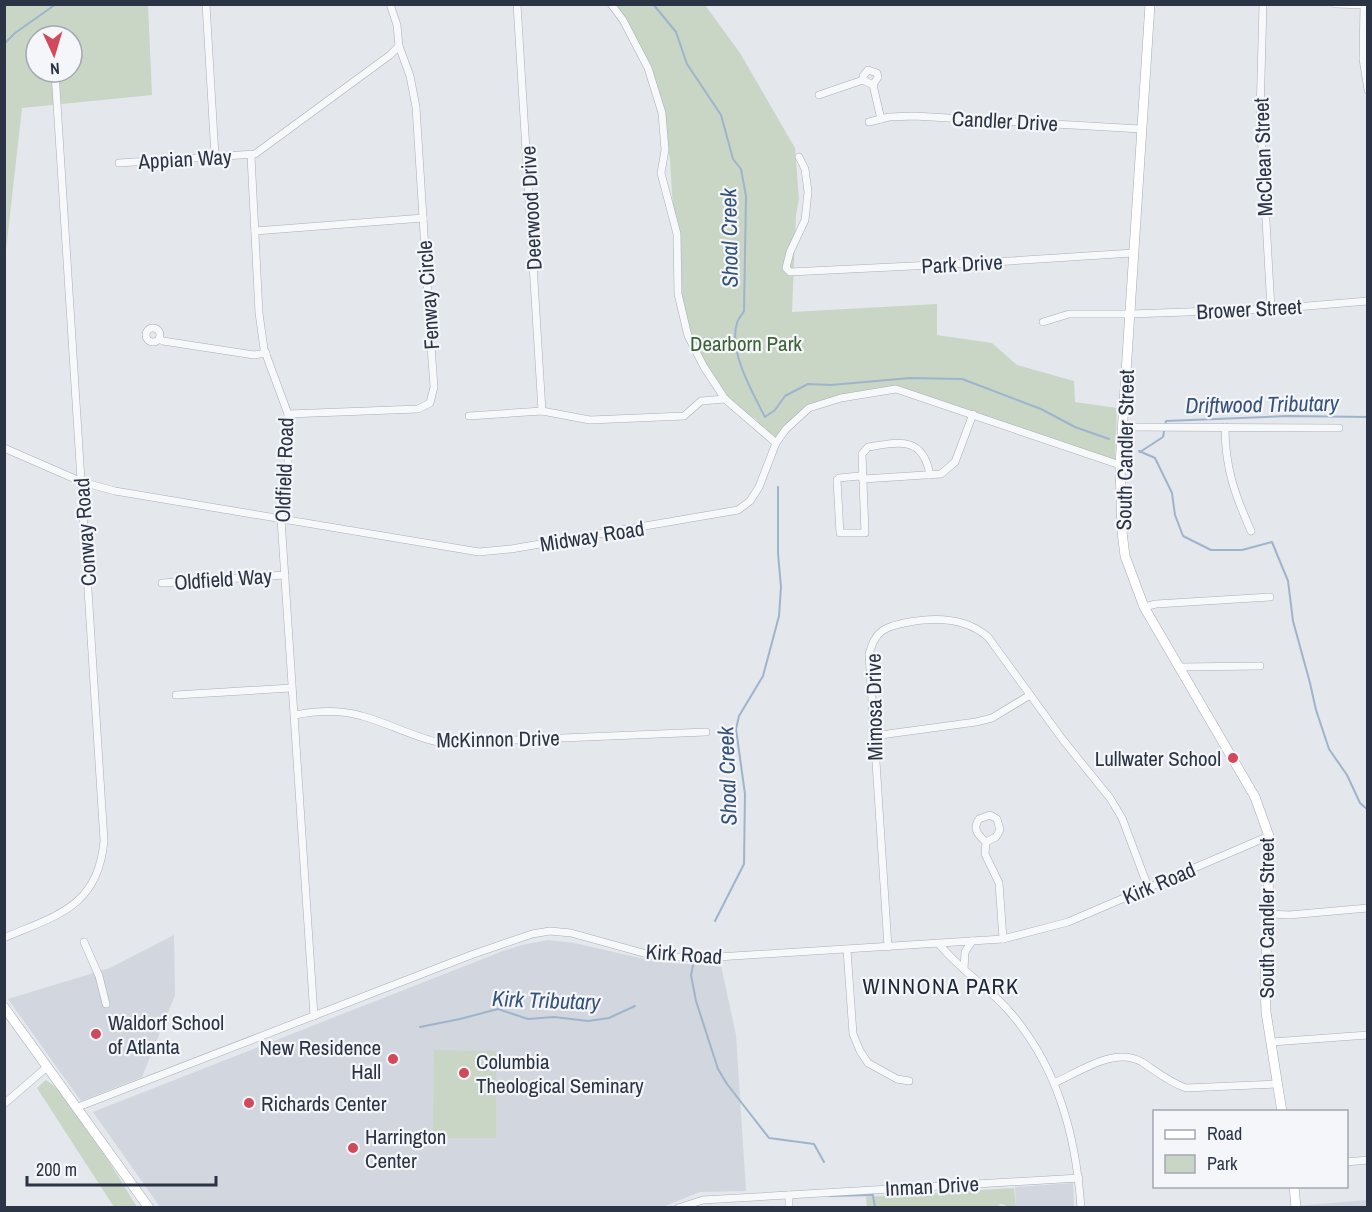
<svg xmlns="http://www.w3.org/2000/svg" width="1372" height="1212" font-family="'Archivo Narrow',sans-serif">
<rect width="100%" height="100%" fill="#e4e7ec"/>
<g fill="#d2d6de">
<polygon points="174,935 175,995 142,1077 81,1101 8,999 110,968"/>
<polygon points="548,940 574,943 658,962 721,966 736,1035 746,1191 700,1192 660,1208 160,1207 93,1112 503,951 522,945"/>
<polygon points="1073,1183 1074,1207 1016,1207 1015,1187"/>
<polygon points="1367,1200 1367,1207 1296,1208 1296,1206"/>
</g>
<g fill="#c9d6c5" fill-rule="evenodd">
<path d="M 5,5 L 148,5 L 152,95 L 22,108 L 5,259 ZM 36,36 L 72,36 L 72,72 L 36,72 Z"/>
<polygon points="611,5 705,5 740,53 795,148 799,199 796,215 792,312 937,304 937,335 992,343 1017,365 1074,381 1075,402 1117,408 1115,461 1028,438 957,411 894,392 847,395 806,410 772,442 756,419 739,409 700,367 679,312 670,159 649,69"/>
<polygon points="434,1050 496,1051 496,1138 433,1138"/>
<polygon points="46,1080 58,1089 79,1113 137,1207 114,1207 37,1088"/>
<polygon points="1014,1188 1016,1207 1006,1207 1005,1205 1000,1204 998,1208 867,1207 866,1197"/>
</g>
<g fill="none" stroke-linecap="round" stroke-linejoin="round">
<g stroke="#9fb4cc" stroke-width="2">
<path d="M 653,4 L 676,32 L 687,64 L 721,115 L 733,159 L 741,169 L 746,196 L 744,311 C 742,315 738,319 737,323 C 728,351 753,393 765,417 L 775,410 L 785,396 L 808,384 L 831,385 L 910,378 L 962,379 L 1041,409 L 1075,427 L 1109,439"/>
<polyline points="4,44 15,33 56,4"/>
<polyline points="1139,451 1155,458 1172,493 1175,515 1183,536 1211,550 1242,550 1272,542 1288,581 1293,621 1310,683 1316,710 1329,749 1347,775 1360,803 1368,810"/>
<polyline points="1140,452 1163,437 1166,421 1288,416 1368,417"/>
<polyline points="715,921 744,864 745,794 736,729 739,716 763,676 779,616 781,587 778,553 778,487"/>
<polyline points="693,965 691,975 696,1001 718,1069 727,1084 769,1138 814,1144 824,1162"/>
<polyline points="420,1027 460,1019 498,1009 528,1019 554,1017 588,1021 609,1018 635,1006"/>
<polyline points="830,1196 873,1195 875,1208"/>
</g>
<defs>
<g id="minor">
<polyline points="206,4 215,156"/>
<polyline points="517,4 542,411"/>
<polyline points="611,4 623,20 648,68 662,113 665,150 661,173 677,234 678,294 688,336 704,367 725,399 776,443"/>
<polyline points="1263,4 1260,114 1271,309"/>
<polyline points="1335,4 1368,5"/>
<polyline points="1364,5 1363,59 1368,90"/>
<polyline points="863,80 863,76 868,70 877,73 878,77 873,85"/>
<polyline points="819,95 863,80 873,85 881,119"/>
<polyline points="869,122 889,117 914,116 1141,129"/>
<polyline points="251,156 259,313 264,349 288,414 288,463 281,519 314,1016"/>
<polyline points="799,157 805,169 808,192 805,220 790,252 786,268 790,272 994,262 1133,253"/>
<polyline points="119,163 255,154 390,55 399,46"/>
<polyline points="255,231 423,218"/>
<polyline points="1043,322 1069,314 1130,314 1271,309 1368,301"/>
<circle cx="153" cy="335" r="7"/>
<polyline points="159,339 163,341 254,355 266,353"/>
<polyline points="288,414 418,409 430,403 434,387 432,360 416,107 410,76 399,46 397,25 390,4"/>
<polyline points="469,416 542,411 590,420 684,416 701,401 725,399"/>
<polyline points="1123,427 1339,428"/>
<path d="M 1225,427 C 1225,468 1235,495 1251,531"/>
<polyline points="4,448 82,482 115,491 479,552 511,549 738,510 750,501 759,487 776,443 786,429 809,408 841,398 896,389 1120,465"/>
<path d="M 930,475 C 923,436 900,442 868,447 L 862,454 L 865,533 L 840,533 L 837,480 L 839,478 L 859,476 L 863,479 L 941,474 L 955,462 L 973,414"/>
<polyline points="162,583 285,575"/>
<polyline points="1144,607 1156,604 1270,597"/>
<polyline points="1180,667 1260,666"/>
<polyline points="176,695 291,688"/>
<path d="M 295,715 C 316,711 341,710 362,716 C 389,723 414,738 442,743 L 706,732"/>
<polyline points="873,736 976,722 992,718 1030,695"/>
<path d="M 986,842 C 978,835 972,829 979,819 L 990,815 L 997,819 L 1000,830 L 996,837 L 986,842 L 985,854 L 999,883 L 1003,939"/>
<polyline points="1268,914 1289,915 1368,908"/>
<path d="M 4,938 C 57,915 98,907 104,841 L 55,72"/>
<polyline points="84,942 99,976 106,1004"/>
<path d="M 939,944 C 959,969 988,987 1009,1011 C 1058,1067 1076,1136 1081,1208"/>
<path d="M 888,947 L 869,654 C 872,645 874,637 882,631 C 889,626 896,625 904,623 C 933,617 965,617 988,637 L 1063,740 L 1110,798 L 1122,818 L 1148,887"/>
<polyline points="847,950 853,1034 860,1051 868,1063 897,1079 909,1081"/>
<polyline points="964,969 965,952 972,941"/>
<polyline points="1272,1042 1368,1035"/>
<path d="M 1054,1083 C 1080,1072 1114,1046 1142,1062 C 1157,1072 1169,1082 1186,1088 L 1278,1084"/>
<polyline points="4,1104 47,1067"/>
<polyline points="78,1107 471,955 532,934 550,931 571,933 654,956 702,958 1003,939 1068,922 1269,836"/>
<polyline points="1346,1162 1368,1160"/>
<polyline points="789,1195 789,1208"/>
<polyline points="678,1208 703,1200 1079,1178"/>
</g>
<g id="major">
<polyline points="1150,4 1120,465 1122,532 1125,556 1144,607 1255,797 1269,836 1268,911 1265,979 1266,1012 1282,1112"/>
<polyline points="4,1007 149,1208"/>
<polyline points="1294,1186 1296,1208"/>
</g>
</defs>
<use href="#minor" stroke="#a9aeb7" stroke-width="8"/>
<use href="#major" stroke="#a3abb8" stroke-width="10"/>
<use href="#minor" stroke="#f7f8fa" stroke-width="7"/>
<use href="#major" stroke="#fff" stroke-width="9"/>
</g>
<g fill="#d1495b" stroke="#f4f6f9" stroke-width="2">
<circle cx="1233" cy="758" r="6"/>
<circle cx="96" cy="1034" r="6"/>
<circle cx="393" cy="1059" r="6"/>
<circle cx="464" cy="1073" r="6"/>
<circle cx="249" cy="1103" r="6"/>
<circle cx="353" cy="1148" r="6"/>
</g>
<g text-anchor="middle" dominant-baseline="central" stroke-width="4.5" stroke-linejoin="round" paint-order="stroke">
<g font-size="21" fill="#2b3445" stroke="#f4f6f9">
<text transform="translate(1005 121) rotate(3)">Candler Drive</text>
<text transform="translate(1263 157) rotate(-92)">McClean Street</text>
<text transform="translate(185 159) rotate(-3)">Appian Way</text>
<text transform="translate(531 208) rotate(-93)">Deerwood Drive</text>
<text transform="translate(962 264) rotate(-3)">Park Drive</text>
<text transform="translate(428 295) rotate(-94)">Fenway Circle</text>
<text transform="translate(1249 309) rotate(-3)">Brower Street</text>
<text transform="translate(1125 450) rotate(-89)">South Candler Street</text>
<text transform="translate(284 470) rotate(-88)">Oldfield Road</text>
<text transform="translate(85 532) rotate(-94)">Conway Road</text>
<text transform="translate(592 536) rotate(-9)">Midway Road</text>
<text transform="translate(223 579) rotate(-4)">Oldfield Way</text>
<text transform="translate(874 707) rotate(-91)">Mimosa Drive</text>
<text transform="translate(498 739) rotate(-1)">McKinnon Drive</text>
<text transform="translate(1159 883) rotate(-23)">Kirk Road</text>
<text transform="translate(1266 918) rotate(-90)">South Candler Street</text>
<text transform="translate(684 954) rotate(4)">Kirk Road</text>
<text transform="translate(932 1186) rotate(-3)">Inman Drive</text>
</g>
<g font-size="21" fill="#3f6138" stroke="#f4f6f9">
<text x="746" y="343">Dearborn Park</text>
</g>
<g font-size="21" fill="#2b3445" stroke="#f4f6f9" text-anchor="start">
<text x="1221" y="758" text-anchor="end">Lullwater School</text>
<text x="108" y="1022">Waldorf School<tspan x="108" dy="24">of Atlanta</tspan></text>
<text x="381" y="1047" text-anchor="end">New Residence<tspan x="381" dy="24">Hall</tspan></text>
<text x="476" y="1061">Columbia<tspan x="476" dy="24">Theological Seminary</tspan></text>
<text x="261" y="1103">Richards Center</text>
<text x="365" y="1136">Harrington<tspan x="365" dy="24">Center</tspan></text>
</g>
<g font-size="22" font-style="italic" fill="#34527a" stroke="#f4f6f9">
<text transform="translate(729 238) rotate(-91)">Shoal Creek</text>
<text transform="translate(1262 404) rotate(-1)">Driftwood Tributary</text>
<text transform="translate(727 776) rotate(-92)">Shoal Creek</text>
<text transform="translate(546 1000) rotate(2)">Kirk Tributary</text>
</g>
<g font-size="22" letter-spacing="1.5" fill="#1d2536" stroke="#f4f6f9">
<text x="941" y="986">WINNONA PARK</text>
</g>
</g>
<rect width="1372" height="1212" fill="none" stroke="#2b3445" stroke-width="12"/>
<rect x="1153" y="1110" width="195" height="78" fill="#f4f6f9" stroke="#a4a8b1" stroke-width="1.5"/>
<rect x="1165" y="1130" width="30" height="9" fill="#ffffff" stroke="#a4a8b1" stroke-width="1.5"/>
<text x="1207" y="1140" font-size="18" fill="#2b3445">Road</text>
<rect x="1165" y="1155" width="30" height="18" fill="#c9d6c5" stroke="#a4a8b1" stroke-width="1.5"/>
<text x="1207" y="1170" font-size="18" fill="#2b3445">Park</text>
<g transform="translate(54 54) rotate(176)"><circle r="28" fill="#f4f6f9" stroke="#a4a8b1" stroke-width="1.5"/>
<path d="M0-4.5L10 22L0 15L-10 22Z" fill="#d1495b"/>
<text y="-9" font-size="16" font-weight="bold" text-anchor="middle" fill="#2b3445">N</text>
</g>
<path d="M27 1176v9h189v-9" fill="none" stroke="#2b3445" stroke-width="3"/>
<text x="36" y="1176" font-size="18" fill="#2b3445" stroke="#f4f6f9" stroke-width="4.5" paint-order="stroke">200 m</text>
</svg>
